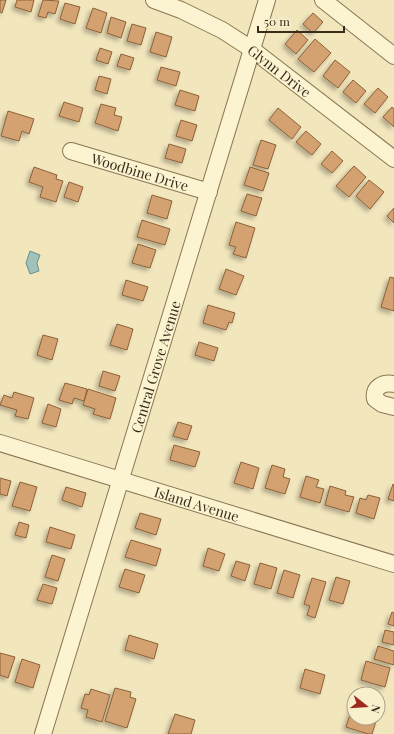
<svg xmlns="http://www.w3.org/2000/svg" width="394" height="734" font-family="'Playfair Display',serif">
<defs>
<filter id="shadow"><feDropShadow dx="-3" dy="3" stdDeviation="2" flood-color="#0004"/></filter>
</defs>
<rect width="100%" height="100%" fill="#f2e6bd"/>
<polygon fill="#a1c2bb" stroke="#68918a" points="30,251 40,255 37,263 39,271 30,274 26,263"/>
<g fill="#d3a26f" stroke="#8c6138" filter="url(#shadow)">
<polygon points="0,0 6,0 2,13 0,12"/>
<polygon points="17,0 34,0 31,12 15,7"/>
<polygon points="43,0 59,1 55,14 48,12 46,18 38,16"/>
<polygon points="65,3 80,7 75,24 60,19"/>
<polygon points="93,8 107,13 101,33 86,28"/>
<polygon points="313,13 323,22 313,33 303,24"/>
<polygon points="111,17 126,22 121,38 107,33"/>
<polygon points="132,24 146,28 141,45 127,41"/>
<polygon points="297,30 308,40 296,54 285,44"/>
<polygon points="156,32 172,37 166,57 150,52"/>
<polygon points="315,39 331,53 314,72 298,59"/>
<polygon points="100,48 112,52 108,64 96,60"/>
<polygon points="121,54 134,58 130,70 117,66"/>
<polygon points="335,60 350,72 338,88 323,76"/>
<polygon points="161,67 180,72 176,86 157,80"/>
<polygon points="99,76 111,79 107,94 95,90"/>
<polygon points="353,80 366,91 356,103 343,92"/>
<polygon points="378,88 388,97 375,113 364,104"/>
<polygon points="180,90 199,96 195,111 175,105"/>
<polygon points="64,102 83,108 79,122 59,116"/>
<polygon points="101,104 116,108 114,115 122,117 118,131 95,123"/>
<polygon points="392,107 394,109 394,127 383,117"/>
<polygon points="278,108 301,127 292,139 269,120"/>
<polygon points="8,111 34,119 29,134 22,131 19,141 1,136"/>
<polygon points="181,120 197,125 192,141 176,136"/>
<polygon points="306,131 321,144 312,155 296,142"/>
<polygon points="261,140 276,145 268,169 253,165"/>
<polygon points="169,144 186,149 182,163 165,158"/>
<polygon points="332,151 343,161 332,173 321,164"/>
<polygon points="354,166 366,177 349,197 336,186"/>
<polygon points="34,167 57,175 56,179 63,181 56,202 40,197 43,187 29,182"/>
<polygon points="250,167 269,173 263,191 244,185"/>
<polygon points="369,180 384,192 370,209 356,196"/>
<polygon points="69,182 83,187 78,202 64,197"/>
<polygon points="247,194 262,198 256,216 241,211"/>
<polygon points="152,195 172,201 167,219 147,213"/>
<polygon points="394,208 394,223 387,216"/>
<polygon points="142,220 170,229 165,245 137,237"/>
<polygon points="236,222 255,228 246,258 233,254 236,247 229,245"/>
<polygon points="138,244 156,250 150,268 132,263"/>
<polygon points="226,269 244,276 236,295 219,289"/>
<polygon points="390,277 394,278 394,311 381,307"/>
<polygon points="126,280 148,287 143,301 122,295"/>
<polygon points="208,305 235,313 232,323 229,322 226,330 203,323"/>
<polygon points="117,324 133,329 127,350 110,345"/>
<polygon points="43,335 58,339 52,360 37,355"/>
<polygon points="199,342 218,348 214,361 195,355"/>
<polygon points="103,371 120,376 115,391 99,386"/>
<polygon points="65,383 87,389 84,401 74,398 72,404 59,400"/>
<polygon points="88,389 116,398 110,419 93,414 95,409 83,405"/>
<polygon points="14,392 34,398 28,419 15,416 17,410 0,405 4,395 12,398"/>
<polygon points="48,404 61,409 56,427 42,423"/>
<polygon points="178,422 192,426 187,440 173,436"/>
<polygon points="174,445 200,452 195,467 170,460"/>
<polygon points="241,462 259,468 253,489 234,483"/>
<polygon points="272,465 285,469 283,477 290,479 285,494 265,488"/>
<polygon points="306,476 319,480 316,487 324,489 320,503 300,497"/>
<polygon points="0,478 11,481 7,496 0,494"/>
<polygon points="20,482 37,487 30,511 12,506"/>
<polygon points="393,484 394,485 394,501 388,499"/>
<polygon points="330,486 346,491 345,495 354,497 349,512 325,505"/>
<polygon points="66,487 86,493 82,507 62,500"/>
<polygon points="368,495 380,498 374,519 356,513 360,498 366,500"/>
<polygon points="140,513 161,519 156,535 135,528"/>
<polygon points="19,522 29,525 26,538 15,535"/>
<polygon points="50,527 75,535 71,549 46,542"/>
<polygon points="131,540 161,549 156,566 125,557"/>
<polygon points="208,548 225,554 219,571 203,566"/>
<polygon points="52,555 65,559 58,581 45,577"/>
<polygon points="236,561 250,565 245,581 231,576"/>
<polygon points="260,563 277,568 271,589 254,584"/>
<polygon points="125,569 145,575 139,593 119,587"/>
<polygon points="284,570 300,575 293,598 277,593"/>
<polygon points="336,577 350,581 343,604 329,600"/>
<polygon points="312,578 326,582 315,618 307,615 310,606 304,604"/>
<polygon points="43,584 57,588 52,604 37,600"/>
<polygon points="392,612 394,613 394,626 388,624"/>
<polygon points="385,630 394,632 394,645 382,642"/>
<polygon points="129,635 158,644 154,659 125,650"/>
<polygon points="378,646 394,651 394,665 374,659"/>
<polygon points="0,653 15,657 8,678 0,675"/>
<polygon points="22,659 40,665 33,688 15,682"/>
<polygon points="366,661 390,668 385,687 361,680"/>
<polygon points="305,669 325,675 320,694 300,688"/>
<polygon points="115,688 131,692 130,697 136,699 127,728 105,721"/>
<polygon points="91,689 110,695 102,722 86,717 88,710 81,708 85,694 89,695"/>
<polygon points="378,697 383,699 378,716"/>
<polygon points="354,702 354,718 377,718 372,734 368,734 346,727"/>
<polygon points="175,714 195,720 191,734 168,734"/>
</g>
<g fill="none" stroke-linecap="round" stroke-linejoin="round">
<defs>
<g id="minor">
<path id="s1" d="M 154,0 L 181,10 L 222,30 L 253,50 L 394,159"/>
<polyline points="323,0 394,56"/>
<path id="s2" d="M 71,151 L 209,192"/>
<path d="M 394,384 C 383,382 373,387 375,399 L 382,404 L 394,407"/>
<path id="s3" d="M 0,443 L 394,564"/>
<path id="s4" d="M 43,734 L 267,0"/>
</g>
</defs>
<use href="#minor" stroke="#8b7654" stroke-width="18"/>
<use href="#minor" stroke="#fcf3d1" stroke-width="16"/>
</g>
<g text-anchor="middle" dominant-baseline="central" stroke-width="3" stroke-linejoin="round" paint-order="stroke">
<g font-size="14" fill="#392c1b" stroke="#f8f0cd">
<text stroke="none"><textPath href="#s1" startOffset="145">Glynn Drive</textPath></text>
<text stroke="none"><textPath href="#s2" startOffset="72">Woodbine Drive</textPath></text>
<text stroke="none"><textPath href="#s4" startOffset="384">Central Grove Avenue</textPath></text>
<text stroke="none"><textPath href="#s3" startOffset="206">Island Avenue</textPath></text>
</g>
</g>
<g transform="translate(366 706) rotate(107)"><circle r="19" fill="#f8f0cd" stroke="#aca286"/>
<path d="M0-3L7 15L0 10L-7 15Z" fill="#9f291f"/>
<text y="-6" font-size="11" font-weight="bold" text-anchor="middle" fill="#392c1b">N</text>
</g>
<path d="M258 26v6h86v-6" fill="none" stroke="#392c1b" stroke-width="2"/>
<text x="264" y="26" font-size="12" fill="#392c1b" stroke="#f8f0cd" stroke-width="3" paint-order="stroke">50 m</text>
</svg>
